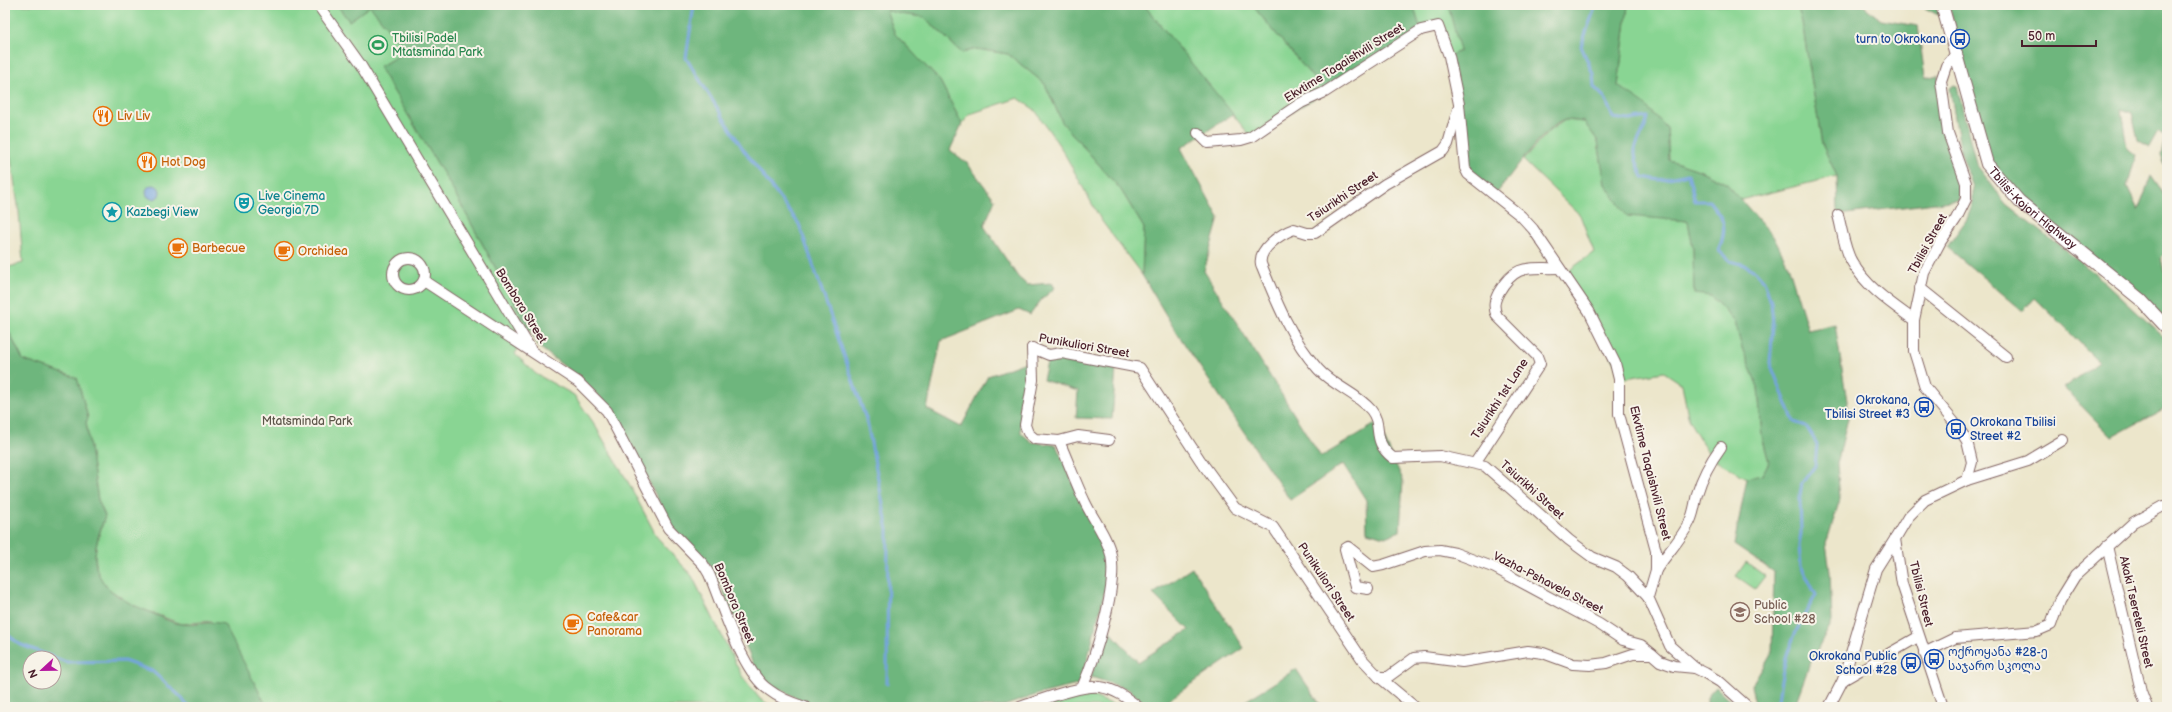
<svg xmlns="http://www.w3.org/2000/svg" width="2172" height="712" font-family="'Balsamiq Sans','Noto Sans Georgian',sans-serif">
<rect width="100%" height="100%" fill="#f7f3e8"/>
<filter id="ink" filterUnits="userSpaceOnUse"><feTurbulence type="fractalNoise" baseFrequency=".025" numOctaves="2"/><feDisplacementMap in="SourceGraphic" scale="8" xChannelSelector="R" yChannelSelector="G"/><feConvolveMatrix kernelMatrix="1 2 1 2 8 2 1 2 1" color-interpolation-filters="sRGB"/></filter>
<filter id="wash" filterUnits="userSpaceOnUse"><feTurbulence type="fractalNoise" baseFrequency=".012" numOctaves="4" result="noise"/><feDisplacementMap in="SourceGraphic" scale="16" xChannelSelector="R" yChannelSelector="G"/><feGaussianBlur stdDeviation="0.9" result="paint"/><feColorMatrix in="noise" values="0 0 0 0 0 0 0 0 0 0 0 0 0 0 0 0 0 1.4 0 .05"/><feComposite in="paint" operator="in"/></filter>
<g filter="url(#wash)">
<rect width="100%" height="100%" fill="#ece6cb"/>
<g fill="#89d593" stroke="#6a7a5f">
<polygon points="5,5 337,5 349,21 370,6 406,51 379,67 448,181 529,329 515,354 536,374 574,395 593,422 628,482 657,537 692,576 742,676 760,699 773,707 500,707 498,702 483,707 267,707 257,689 211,621 181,624 132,605 106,587 97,572 95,555 97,542 105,516 98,500 86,422 88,418 77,378 23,360 5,324 5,268 23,263 19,212 5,120"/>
<polygon points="1144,5 1252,5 1325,92 1251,137"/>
<polygon points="1413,5 1448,5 1461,51 1449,56 1438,26 1421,30"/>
<polygon points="1628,5 1797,5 1802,22 1822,144 1837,176 1741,200 1727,184 1699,170 1669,160 1667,128 1618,86"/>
<polygon points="886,10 901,14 924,17 962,53 976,49 1008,54 1045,84 1062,122 1121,190 1144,228 1142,275 1101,220 1063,151 1035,110 1018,98 970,114 962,124 940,81 895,34"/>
<polygon points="1565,120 1584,122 1598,141 1605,184 1627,215 1688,221 1693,248 1694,293 1711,296 1735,322 1742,348 1758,387 1762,436 1769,462 1762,475 1747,478 1712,459 1689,421 1682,384 1664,372 1619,379 1615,363 1564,274 1594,252 1580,215 1523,160 1549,131"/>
<polygon points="1746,562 1765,576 1755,589 1736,576"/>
<polygon points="1087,694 1119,707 1033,707 1058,699"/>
</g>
<g fill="#6eb67d" stroke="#5c6a54" fill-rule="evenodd">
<polygon points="337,5 1144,5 1233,114 1181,148 1219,218 1204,271 1321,457 1377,423 1403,480 1400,531 1385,537 1367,532 1366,500 1343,464 1290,500 1175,330 1142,275 1144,228 1121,190 1062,122 1045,84 1008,54 976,49 962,53 924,17 901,14 886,10 895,34 940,81 962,124 950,150 967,163 995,200 984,226 1018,277 1027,285 1052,283 1055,288 1042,299 1030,315 1019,310 941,341 927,409 961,427 988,376 1026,362 1028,383 1021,416 1021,433 1032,442 1056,445 1107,558 1109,575 1081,684 1036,695 1001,707 824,707 802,701 768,683 755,669 721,585 710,565 672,528 627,438 606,403 582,380 539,347 448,181 379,67 406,51 370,6 349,21"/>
<polygon points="1252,5 1413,5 1421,30 1325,92"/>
<path d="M 1448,5 L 1628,5 L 1618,86 L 1644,104 L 1667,128 L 1669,160 L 1699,170 L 1727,184 L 1773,236 L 1788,265 L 1808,330 L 1835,324 L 1849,414 L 1837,464 L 1840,499 L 1826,544 L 1830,572 L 1832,622 L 1809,666 L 1794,707 L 1756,707 L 1751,687 L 1772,652 L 1774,572 L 1734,545 L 1747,478 L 1762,475 L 1769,462 L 1762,436 L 1758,387 L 1742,348 L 1735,322 L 1711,296 L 1694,294 L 1693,248 L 1688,221 L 1627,216 L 1605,184 L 1598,141 L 1584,122 C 1579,122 1570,119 1565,120 C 1546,125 1507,179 1495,196 L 1468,174 L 1449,56 L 1460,51 Z"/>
<polygon points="1797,5 1863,5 1881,20 1918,26 1925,78 1938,75 1942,125 1958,183 1959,200 1838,215 1837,176 1822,144 1802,22"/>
<polygon points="1922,5 1935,5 1940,16 1923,7"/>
<polygon points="1949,5 2167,5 2167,169 2161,155 2165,137 2158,131 2149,147 2138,140 2132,113 2121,109 2127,148 2136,155 2127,187 2138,210 2151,176 2167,199 2167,254 2161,258 2164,272 2167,272 2167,321 2022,201 1998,172 1989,155"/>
<polygon points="1954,85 1957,86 1976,164 2006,204 2097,275 2167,340 2167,407 2112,437 2064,388 2099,362 2035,298 2023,311 1947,247 1967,219 1973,203 1973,187 1961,154 1950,88"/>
<path d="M 5,324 L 23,360 L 77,378 L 88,418 L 86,422 L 98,500 L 105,516 C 102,525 99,533 97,542 C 87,581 116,598 147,611 C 157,615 171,623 181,624 C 197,626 207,620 224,624 L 267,707 L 5,707 ZM 30,658 L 54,658 L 54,682 L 30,682 Z"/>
<polygon points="1063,358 1116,369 1112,419 1076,418 1078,391 1043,380 1047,362"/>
<polygon points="1192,568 1244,648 1158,707 1149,707 1128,689 1091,677 1107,628 1138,662 1189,630 1153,594"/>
<polygon points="1296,669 1322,707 1236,707"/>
<polygon points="1716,687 1737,707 1707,707 1707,697"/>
</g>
<circle fill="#75a4de" stroke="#606284" cx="153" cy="192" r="7"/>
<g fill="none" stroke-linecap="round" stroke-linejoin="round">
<g stroke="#75a4de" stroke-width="3">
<polyline points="694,5 686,58 743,149 799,224 867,422 888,530 887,684"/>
<path d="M 1596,5 L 1581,46 L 1593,74 L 1594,87 L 1605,98 L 1613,118 L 1629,120 L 1648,117 C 1646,129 1640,135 1636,146 C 1632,155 1639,168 1643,177 L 1659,180 L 1688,174 L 1695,201 L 1709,201 C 1726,223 1727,224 1719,251 L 1730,261 L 1745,265 L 1756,272 L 1764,281 L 1771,302 L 1773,324 L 1770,363 L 1794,422 L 1806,426 L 1817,444 L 1815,466 L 1802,483 L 1800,495 L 1801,533 L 1799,545 L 1801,566 L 1816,595 C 1793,633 1783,657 1778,701"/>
<polyline points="5,632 19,644 66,662 124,661 152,671 181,697 188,707"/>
</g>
</g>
</g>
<g filter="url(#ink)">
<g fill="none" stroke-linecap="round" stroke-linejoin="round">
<defs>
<g id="minor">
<polyline points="318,5 360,64 530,348"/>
<path d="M 1458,109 L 1448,144 L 1443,151 L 1385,184 L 1315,233 L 1307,233 L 1294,229 C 1280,234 1258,249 1261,264 C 1276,301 1291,339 1318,369 C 1333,386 1357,393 1371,410 C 1384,426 1370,440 1393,458 L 1440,456 L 1485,466 L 1569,540 L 1592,557 L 1616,567 L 1628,576 L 1648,597"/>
<polyline points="1198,133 1208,143 1241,140 1251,137 1301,103 1325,92 1421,30 1438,26 1449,56 1459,104 1465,168 1468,174 1521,216 1533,229 1589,311 1615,363 1619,379 1619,414 1656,551 1656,570 1648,597 1670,646 1695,668"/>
<path d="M 1838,215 C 1842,229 1844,249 1852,262 C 1866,287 1892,304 1914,320"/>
<circle cx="409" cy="274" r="16"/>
<path d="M 424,281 L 578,382 L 607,411 L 668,528 L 703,564 L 709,574 C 723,606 741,671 769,690 C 779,698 792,703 805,707"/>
<polyline points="1920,288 2006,357"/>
<polyline points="1032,348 1049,355 1062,353 1140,368 1200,460 1235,508 1273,527 1362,659 1379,677 1415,707"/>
<polyline points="1032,348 1033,380 1025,425 1028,433 1035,439 1059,441 1078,436 1109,440"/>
<path d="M 1059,441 C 1068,461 1075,481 1084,500 C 1092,518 1107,536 1111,555 C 1118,587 1095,658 1082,688"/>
<path d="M 1475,463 L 1540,364 L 1537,356 L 1497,316 C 1493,307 1494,301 1499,292 C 1516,263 1528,269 1559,268"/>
<polyline points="1967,480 2028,461 2063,440"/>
<polyline points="2107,546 2141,691 2147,707"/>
<path d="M 1656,570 C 1667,553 1681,540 1690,521 C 1694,513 1695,503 1697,494 C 1702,477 1710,462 1721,447"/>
<polyline points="1368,589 1355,587 1345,549 1348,547 1373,567 1383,565 1425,551 1440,550 1455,553 1495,568 1599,624 1623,640 1641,645 1652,654"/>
<polyline points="1924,653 1955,638 2037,631 2051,625 2059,602 2075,576 2134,522 2163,506 2167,506"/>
<polyline points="1379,677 1388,677 1414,658 1424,657 1462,662 1528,651 1543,653 1573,664 1590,665 1606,663 1633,654 1652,654 1660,661 1674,666 1695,668 1705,673 1720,682 1748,707"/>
<polyline points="1843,680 1918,637"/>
<path d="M 1020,707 C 1038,701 1082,684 1100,687 C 1115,689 1127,698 1138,707"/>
<polyline points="1829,707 1843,680 1876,569 1895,539"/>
<polyline points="1943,707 1902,584 1895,539 1908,517 1925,500 1967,480 1972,462 1967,441 1958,427 1925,387 1914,351 1914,320 1924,273 1941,241 1956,219 1966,199 1966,183 1948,133 1941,81 1946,66 1957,53"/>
</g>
<g id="major">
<path id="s1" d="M 1942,5 L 1987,164 L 2019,201 L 2141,300 L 2167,328"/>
</g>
</defs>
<use href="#minor" stroke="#836563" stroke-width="12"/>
<use href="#major" stroke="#836563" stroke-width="14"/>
<use href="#minor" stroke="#fff" stroke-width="10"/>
<use href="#major" stroke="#fff" stroke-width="12"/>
</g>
</g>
<defs>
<symbol id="bus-ring" viewBox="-11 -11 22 22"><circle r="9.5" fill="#f7f3e8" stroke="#1a4fb4" stroke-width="1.5"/><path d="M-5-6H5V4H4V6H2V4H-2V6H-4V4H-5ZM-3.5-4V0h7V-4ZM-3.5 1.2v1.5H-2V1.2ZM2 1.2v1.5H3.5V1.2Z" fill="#1a4fb4"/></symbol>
<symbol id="stadium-ring" viewBox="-11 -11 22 22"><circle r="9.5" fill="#f7f3e8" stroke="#2e9e5b" stroke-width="1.5"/><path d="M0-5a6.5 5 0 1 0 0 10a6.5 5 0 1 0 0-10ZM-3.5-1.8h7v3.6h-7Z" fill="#2e9e5b"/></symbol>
<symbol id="restaurant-ring" viewBox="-11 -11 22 22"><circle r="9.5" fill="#f7f3e8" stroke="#e8710a" stroke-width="1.5"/><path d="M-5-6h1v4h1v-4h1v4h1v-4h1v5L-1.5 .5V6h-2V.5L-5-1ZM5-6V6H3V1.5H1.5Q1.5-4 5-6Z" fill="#e8710a"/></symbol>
<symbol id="theatre-ring" viewBox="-11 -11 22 22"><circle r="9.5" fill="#f7f3e8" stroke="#0f9aa8" stroke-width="1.5"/><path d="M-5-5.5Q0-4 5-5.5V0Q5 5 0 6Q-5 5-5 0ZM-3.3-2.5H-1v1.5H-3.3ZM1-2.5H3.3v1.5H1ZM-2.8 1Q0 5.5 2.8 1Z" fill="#0f9aa8"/></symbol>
<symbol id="sight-ring" viewBox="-11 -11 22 22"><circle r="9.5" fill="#f7f3e8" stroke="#0f9aa8" stroke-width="1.5"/><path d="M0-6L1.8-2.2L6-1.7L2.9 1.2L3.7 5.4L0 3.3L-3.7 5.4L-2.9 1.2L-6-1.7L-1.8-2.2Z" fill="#0f9aa8"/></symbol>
<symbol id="cafe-ring" viewBox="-11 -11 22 22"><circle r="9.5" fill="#f7f3e8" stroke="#e8710a" stroke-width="1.5"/><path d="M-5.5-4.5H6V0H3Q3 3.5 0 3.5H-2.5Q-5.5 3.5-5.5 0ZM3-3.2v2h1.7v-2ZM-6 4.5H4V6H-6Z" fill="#e8710a"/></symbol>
<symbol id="school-ring" viewBox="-11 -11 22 22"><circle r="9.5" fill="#f7f3e8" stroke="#8d6e63" stroke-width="1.5"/><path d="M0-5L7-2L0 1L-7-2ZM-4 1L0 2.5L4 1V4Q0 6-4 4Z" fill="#8d6e63"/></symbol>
</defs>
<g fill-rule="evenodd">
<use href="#bus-ring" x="1949" y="28" width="22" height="22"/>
<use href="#stadium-ring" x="367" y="34" width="22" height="22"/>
<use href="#restaurant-ring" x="92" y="105" width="22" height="22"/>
<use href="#restaurant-ring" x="136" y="151" width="22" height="22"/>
<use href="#theatre-ring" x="233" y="192" width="22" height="22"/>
<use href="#sight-ring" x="101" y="201" width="22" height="22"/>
<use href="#cafe-ring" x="167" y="237" width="22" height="22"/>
<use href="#cafe-ring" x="273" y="240" width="22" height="22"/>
<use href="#bus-ring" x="1913" y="396" width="22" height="22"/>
<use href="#bus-ring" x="1945" y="418" width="22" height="22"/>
<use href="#school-ring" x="1729" y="601" width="22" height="22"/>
<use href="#cafe-ring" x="562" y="613" width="22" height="22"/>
<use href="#bus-ring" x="1923" y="648" width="22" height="22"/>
<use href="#bus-ring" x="1900" y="652" width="22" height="22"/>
</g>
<g text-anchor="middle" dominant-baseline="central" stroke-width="4" stroke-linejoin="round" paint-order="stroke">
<g font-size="12" fill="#27864d" stroke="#f7f3e8" text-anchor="start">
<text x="392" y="38">Tbilisi Padel<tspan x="392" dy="14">Mtatsminda Park</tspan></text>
</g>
<g font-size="12" fill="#164399" stroke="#f7f3e8" text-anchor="end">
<text x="1946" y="39">turn to Okrokana</text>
<text x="1910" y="400">Okrokana,<tspan x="1910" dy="14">Tbilisi Street #3</tspan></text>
<text x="1970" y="422" text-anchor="start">Okrokana Tbilisi<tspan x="1970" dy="14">Street #2</tspan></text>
<text x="1948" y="652" text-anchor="start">ოქროყანა #28-ე<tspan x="1948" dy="14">საჯარო სკოლა</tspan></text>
<text x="1897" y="656">Okrokana Public<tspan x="1897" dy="14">School #28</tspan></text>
</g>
<g font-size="12" fill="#4a1f2b" stroke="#f7f3e8">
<text transform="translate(1344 63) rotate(-32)">Ekvtime Taqaishvili Street</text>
<text transform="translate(1343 197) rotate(-34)">Tsiurikhi Street</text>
<text stroke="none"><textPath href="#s1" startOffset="229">Tbilisi-Kojori Highway</textPath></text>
<text transform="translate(1928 244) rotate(-61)">Tbilisi Street</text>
<text transform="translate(521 306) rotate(58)">Bombora Street</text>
<text transform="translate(1084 346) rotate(10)">Punikuliori Street</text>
<text transform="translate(1500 399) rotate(-57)">Tsiurikhi 1st Lane</text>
<text transform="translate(1650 473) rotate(76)">Ekvtime Taqaishvili Street</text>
<text transform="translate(1532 490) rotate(42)">Tsiurikhi Street</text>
<text transform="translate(1326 582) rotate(56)">Punikuliori Street</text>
<text transform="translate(1548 583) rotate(27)">Vazha-Pshavela Street</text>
<text transform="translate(1921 594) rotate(76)">Tbilisi Street</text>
<text transform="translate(734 603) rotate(67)">Bombora Street</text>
<text transform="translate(2136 612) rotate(77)">Akaki Tsereteli Street</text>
</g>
<g font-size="12" fill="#c56008" stroke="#f7f3e8" text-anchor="start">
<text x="117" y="116">Liv Liv</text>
<text x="161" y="162">Hot Dog</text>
<text x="192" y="248">Barbecue</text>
<text x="298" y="251">Orchidea</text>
<text x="587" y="617">Cafe&amp;car<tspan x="587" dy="14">Panorama</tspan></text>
</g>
<g font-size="12" fill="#0d838f" stroke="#f7f3e8" text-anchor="start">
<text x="258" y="196">Live Cinema<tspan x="258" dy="14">Georgia 7D</tspan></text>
<text x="126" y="212">Kazbegi View</text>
</g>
<g font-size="12" fill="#5d564a" stroke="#f7f3e8">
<text x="307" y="421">Mtatsminda Park</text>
</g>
<g font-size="12" fill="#785e54" stroke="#f7f3e8" text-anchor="start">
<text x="1754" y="605">Public<tspan x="1754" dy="14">School #28</tspan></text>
</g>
</g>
<rect width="2172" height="712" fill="none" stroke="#f7f3e8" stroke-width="20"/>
<g transform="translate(42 670) rotate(248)"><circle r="19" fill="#f7f3e8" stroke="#b29e9c"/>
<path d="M0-3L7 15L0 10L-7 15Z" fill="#b5179e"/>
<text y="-6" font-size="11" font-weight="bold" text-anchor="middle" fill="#4a1f2b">N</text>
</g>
<path d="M2022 40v6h74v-6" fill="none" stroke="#4a1f2b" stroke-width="2"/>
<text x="2028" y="40" font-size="12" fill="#4a1f2b" stroke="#f7f3e8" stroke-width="3" paint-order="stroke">50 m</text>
</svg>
